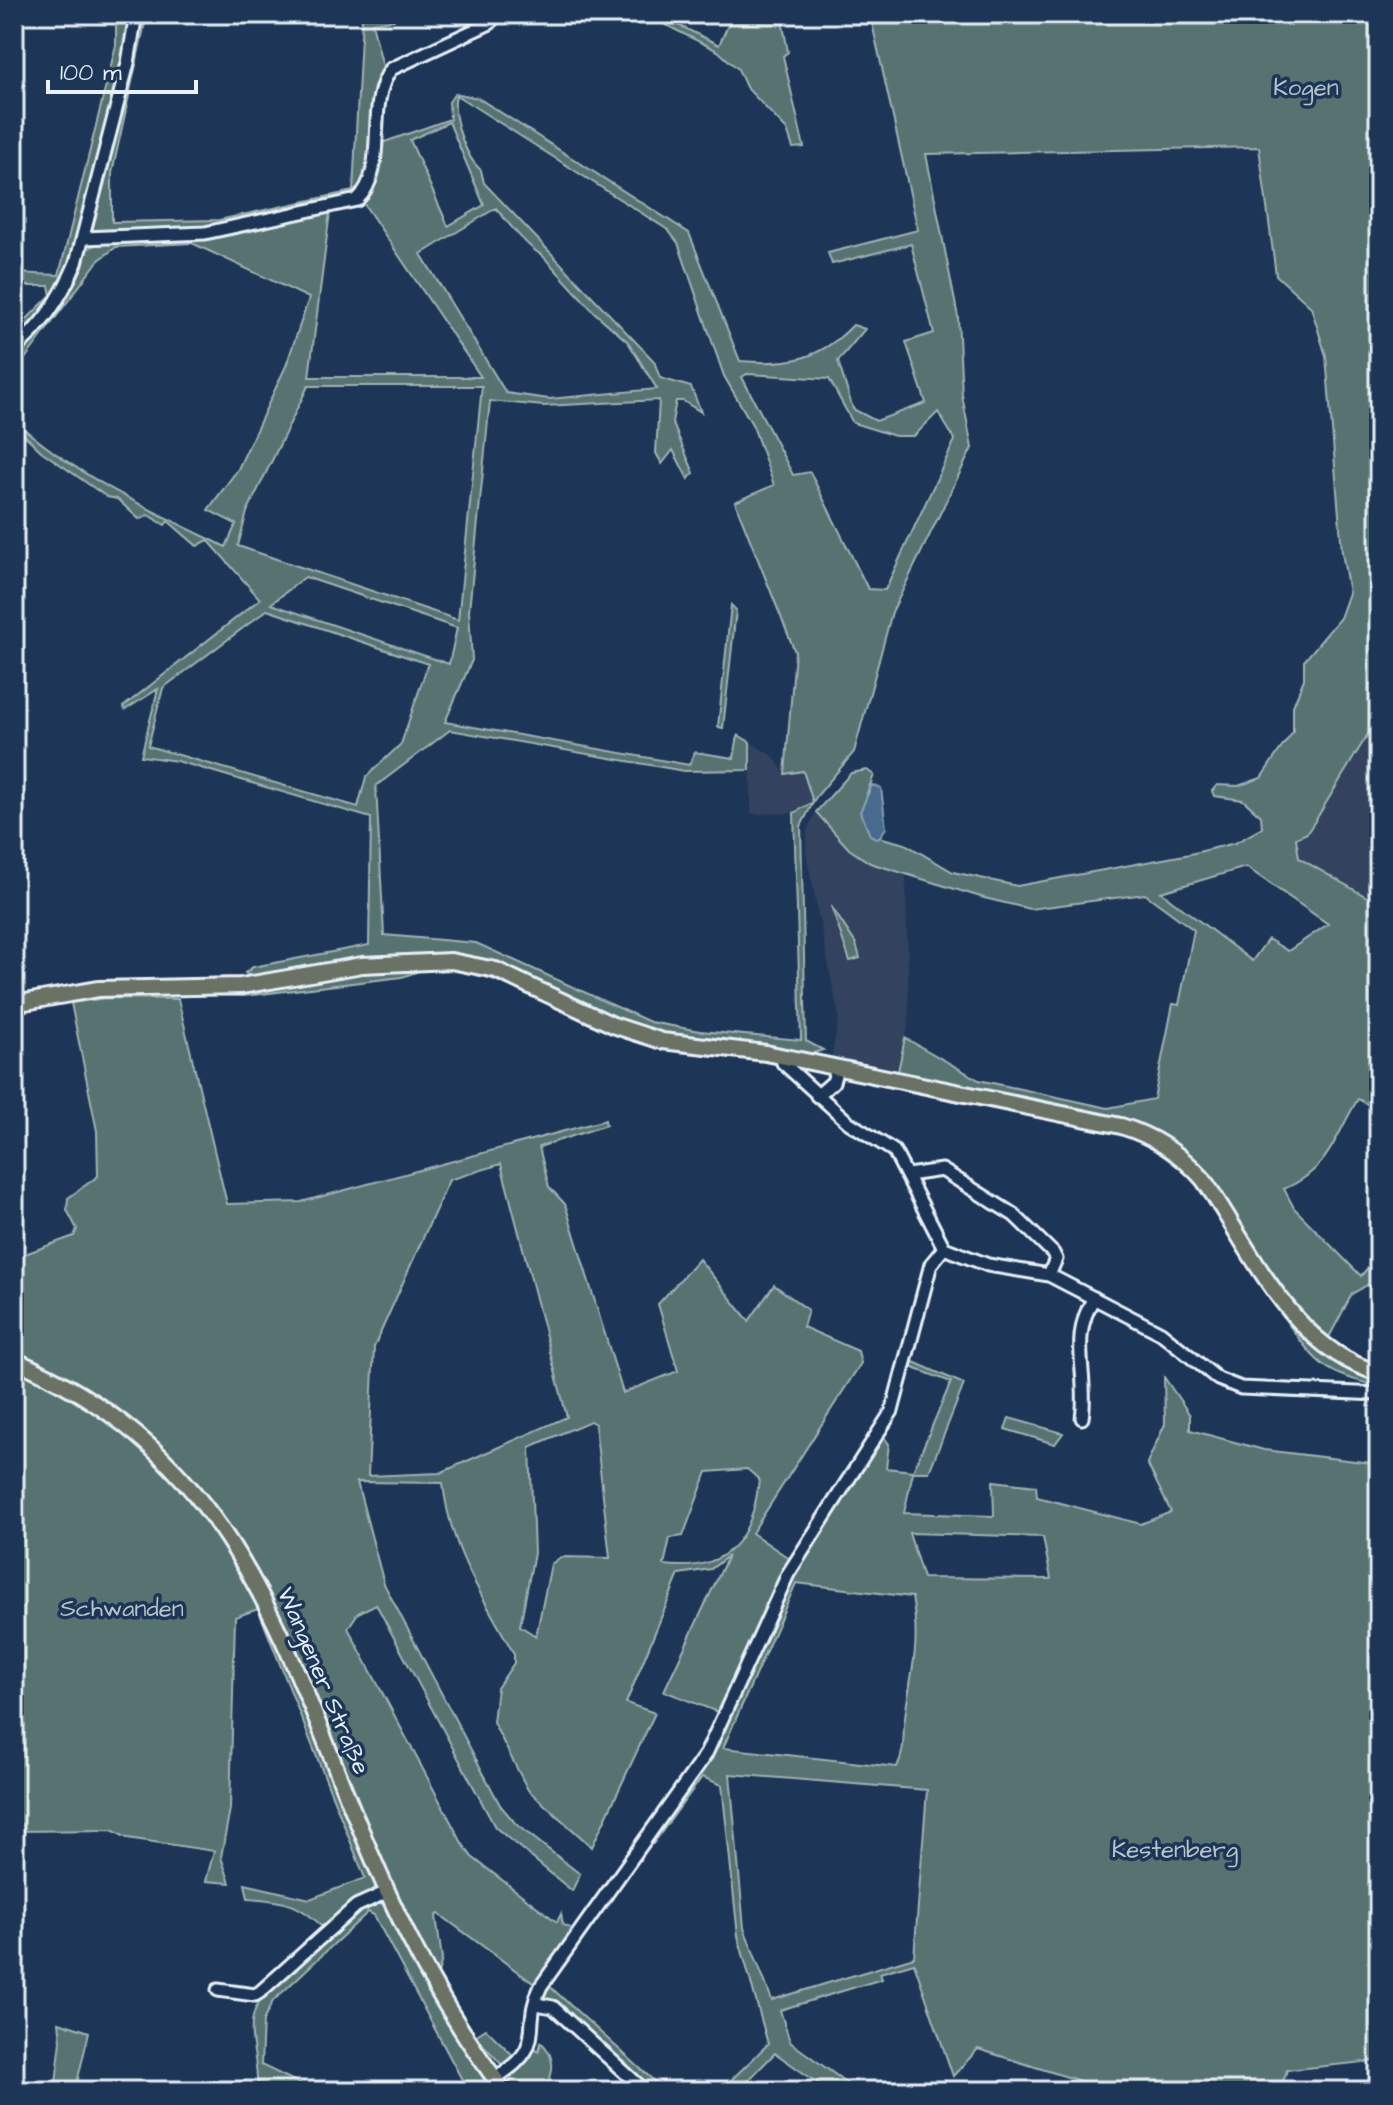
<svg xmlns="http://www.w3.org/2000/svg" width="1393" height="2105" font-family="'Architects Daughter',sans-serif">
<rect width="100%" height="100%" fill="#1d3557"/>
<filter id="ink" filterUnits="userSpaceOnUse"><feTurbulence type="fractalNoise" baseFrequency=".0125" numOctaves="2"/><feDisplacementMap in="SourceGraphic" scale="16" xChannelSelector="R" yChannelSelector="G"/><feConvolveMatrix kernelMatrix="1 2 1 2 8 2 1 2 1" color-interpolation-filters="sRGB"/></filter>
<g filter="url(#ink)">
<g fill="#33435f">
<polygon points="1379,716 1379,904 1299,858 1296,838 1307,833 1315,821"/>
<polygon points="750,742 773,756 785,774 803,770 813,802 794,813 751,814"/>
<polygon points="816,812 849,849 870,863 906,876 909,1022 897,1076 830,1064 839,1018 806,853 807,830"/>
</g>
<g fill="#577371" stroke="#a0b2b4" stroke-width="2" fill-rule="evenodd">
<polygon points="116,14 131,14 128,43 84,226 71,261 55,296 14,340 14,332 51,295 49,286 14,286 14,273 59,275 116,45"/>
<polygon points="141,14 147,14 112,173 112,222 219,220 353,191 362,17 393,14 394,20 372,23 385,75 366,181 352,198 209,228 97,233 92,228 125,99"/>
<polygon points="644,14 656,14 719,45 733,14 781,14 788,52 783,56 804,147 793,148 787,130 746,87 738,69 718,51"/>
<path d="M 870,14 L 1379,14 L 1379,716 L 1315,821 L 1307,833 L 1296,838 L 1299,858 L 1379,904 L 1379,1110 L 1358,1099 C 1334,1138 1330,1169 1284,1189 L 1294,1208 L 1361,1276 L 1379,1254 L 1379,1278 L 1352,1294 L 1327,1341 L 1304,1318 L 1215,1189 L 1159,1135 L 897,1076 L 905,1038 L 979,1080 L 1108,1108 L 1154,1099 L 1173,1004 L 1179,1005 L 1194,930 L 1145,894 L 1030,909 L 984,898 L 870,863 L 849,849 L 816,812 L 851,773 L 867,770 L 874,775 L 867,793 L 865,819 L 871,835 L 905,844 L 953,872 L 1017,886 L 1190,854 L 1235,843 L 1262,828 L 1261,816 L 1243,800 L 1214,796 L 1212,791 L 1217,785 L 1238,786 L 1261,778 L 1277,754 L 1293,732 L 1293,706 L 1304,679 L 1304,661 L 1340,618 L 1349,593 L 1342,552 L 1326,356 L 1311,307 L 1276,275 L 1259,147 L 926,154 L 958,317 L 962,395 L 972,448 L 892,612 L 854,752 L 816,797 L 801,826 L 806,1041 L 823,1050 L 807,1055 L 723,1040 L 657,1034 L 489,962 L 255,979 L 245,973 L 253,967 L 369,945 L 371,818 L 177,761 L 141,756 L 158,689 L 125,710 L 123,707 L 260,599 L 208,540 L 197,546 L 168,521 L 165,525 L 148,515 L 139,519 L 117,499 L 107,497 L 41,451 L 14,425 L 14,420 C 75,476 152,511 226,547 L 236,524 L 208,510 L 238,469 L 286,366 L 309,298 L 192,243 L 116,247 L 98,261 L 15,372 L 14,356 C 50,326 73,294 88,249 L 95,245 L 250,231 L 330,212 L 309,377 L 481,377 L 362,201 L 371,190 L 376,145 L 450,119 L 449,102 L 455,93 L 478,98 L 689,233 L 740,361 C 787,365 819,361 853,325 L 865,329 L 838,361 L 853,409 L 876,421 L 926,403 L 906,342 L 934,333 L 911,244 L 832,264 L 828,253 L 918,230 ZM 456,95 L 668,230 L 678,243 L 724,376 L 753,426 L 774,485 L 735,502 L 795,652 L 785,774 L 803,771 L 813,802 L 794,813 L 801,1040 L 700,1031 L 650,1022 L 476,943 L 384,935 L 376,786 L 450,730 L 684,771 L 750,770 L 750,742 L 738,735 L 734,758 L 695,752 L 689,765 L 445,722 L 472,660 L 469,611 L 490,401 L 544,406 L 659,400 L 656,453 L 662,464 L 673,450 L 688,479 L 694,473 L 672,422 L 676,401 L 683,401 L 701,412 L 691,387 L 660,378 L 654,361 L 484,183 L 481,170 C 465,157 451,115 456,95 ZM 449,122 L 484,205 L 448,226 L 410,140 ZM 496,208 C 506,221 529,249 542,255 L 595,313 L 628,342 L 657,389 L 549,399 L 506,393 L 421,254 ZM 747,374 L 829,379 L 853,423 L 895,436 L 914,436 L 938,412 L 955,440 L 885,590 L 868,589 L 810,472 L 793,475 L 742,377 ZM 308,386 L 482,386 L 458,620 L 238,546 L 247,512 ZM 305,577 L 457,628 L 449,664 L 271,604 ZM 267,610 L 428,664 L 401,744 L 366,777 L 358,807 L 148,746 L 163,688 ZM 1246,867 L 1328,924 L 1288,951 L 1268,939 L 1252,961 L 1161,892 Z"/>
<polygon points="731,605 736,610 723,728 718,727"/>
<polygon points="831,906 856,944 860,958 850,961"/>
<polygon points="433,966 402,977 244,996 158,994"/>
<path d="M 469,967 L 710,1053 C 620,1057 551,995 468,971 Z"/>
<path d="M 106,998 L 178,999 L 227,1204 L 301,1202 L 605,1120 L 606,1125 L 539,1147 L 549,1187 L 565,1204 L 623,1393 L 678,1371 L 658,1304 L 699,1259 L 749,1321 L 774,1285 L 808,1310 L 803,1327 L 858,1351 L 861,1363 L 752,1533 L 793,1561 L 720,1713 L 664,1691 L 728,1556 L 711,1569 L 679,1574 L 626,1703 L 655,1713 L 592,1847 L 528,1790 L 493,1722 L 497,1688 L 514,1663 L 514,1654 C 483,1597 450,1550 443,1483 L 357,1482 L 384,1584 L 500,1805 L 516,1824 L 580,1874 L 572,1891 L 495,1827 L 376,1604 L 358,1613 L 348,1628 L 462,1843 L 472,1857 L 557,1922 L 561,1914 L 563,1925 L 575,1930 L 537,1986 L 439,1914 L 436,1916 L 442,1959 L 437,1978 C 413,1931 390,1884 370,1835 C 298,1657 248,1489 74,1381 C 55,1369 34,1361 14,1351 L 14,1258 L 74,1236 L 77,1229 L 67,1210 L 68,1198 L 98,1176 L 97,1131 L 71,1003 ZM 501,1164 L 567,1417 L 440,1473 L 368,1476 L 374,1347 L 449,1180 ZM 590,1421 L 595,1424 L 610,1558 L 561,1557 L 551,1564 L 536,1636 L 520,1626 L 534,1553 L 530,1447 ZM 747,1469 L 759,1479 C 753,1538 728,1573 664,1565 L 670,1538 L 683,1536 L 707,1472 Z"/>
<path d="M 1289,1314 L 1379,1378 L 1379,1386 C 1322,1374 1317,1363 1283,1317 Z"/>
<path d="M 909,1360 L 964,1384 L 929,1472 L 913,1472 L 904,1513 L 994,1516 L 993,1481 L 1036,1486 L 1037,1497 L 1141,1524 L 1171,1512 L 1147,1463 L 1165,1424 L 1164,1377 L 1190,1415 L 1190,1430 L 1264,1450 L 1379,1464 L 1379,2091 L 1373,2091 L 1378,2072 L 1374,2061 L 1287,2070 L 1280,2091 L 1112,2091 L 978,2049 L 953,2076 L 914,1963 L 880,1973 L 882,1979 L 780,2010 L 790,2042 L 858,2091 L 829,2091 L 775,2053 L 738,2091 L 720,2091 L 768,2044 L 738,1936 L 722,1785 L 702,1777 L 653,1844 L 650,1842 L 703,1765 L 780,1594 L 881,1433 L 889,1444 L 886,1468 L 913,1471 L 951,1382 L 908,1366 ZM 909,1533 L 1043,1537 L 1051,1579 L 923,1578 ZM 796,1583 L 912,1597 C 921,1647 911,1670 905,1717 C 902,1737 906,1748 897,1767 L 723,1748 ZM 730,1774 L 927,1790 L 914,1957 L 772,2000 L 744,1928 Z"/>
<path d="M 14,1366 C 90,1404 163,1454 212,1525 C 287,1630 329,1765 379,1884 L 327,1931 C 299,1903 287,1901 248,1898 L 245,1884 L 310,1899 L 365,1878 L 258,1609 L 235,1617 L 230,1809 L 221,1857 L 230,1883 L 206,1881 L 214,1851 L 127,1838 L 112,1830 L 14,1831 Z"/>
<polygon points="1009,1418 1063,1433 1055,1444 1005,1429"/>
<path d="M 379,1902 L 382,1903 L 400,1938 L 497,2091 L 468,2091 L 374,1915 L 368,1912 L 273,2001 L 263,2021 L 261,2065 L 315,2091 L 290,2091 L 257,2083 C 258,2059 246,2033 255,2010 C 270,1975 332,1933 364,1905 Z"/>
<polygon points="546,1983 665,2091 649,2091 542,1994"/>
<polygon points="59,2022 89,2032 75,2091 55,2091 61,2041"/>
<polygon points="486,2029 517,2059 503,2066 475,2036"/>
<path d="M 541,2042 C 556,2057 555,2072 544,2091 L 514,2091 L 510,2085 L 511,2075 L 532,2046 L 539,2051 Z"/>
</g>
<polygon fill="#476b8e" stroke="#87a1b8" stroke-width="2" points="872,785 881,788 886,828 878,839 870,835 860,812"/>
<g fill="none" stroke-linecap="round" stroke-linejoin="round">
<defs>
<g id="minor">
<path d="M 84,238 L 205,233 L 357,200 C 390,168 364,106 391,69 L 490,23 L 494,14"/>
<path d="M 14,349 C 43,326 62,296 76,263 L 128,63 L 136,14"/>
<polyline points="781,1056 783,1063 848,1122 894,1151 944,1248 988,1265 1049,1275 1161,1333 1218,1379 1241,1388 1379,1394"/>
<polyline points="817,1096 833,1082 837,1068"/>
<polyline points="908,1175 942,1170 1014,1215 1053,1253 1056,1259 1049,1275"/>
<path d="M 1082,1418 C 1089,1373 1068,1339 1094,1298"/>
<polyline points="218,1990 255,1995 260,1992 356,1906 387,1892"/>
<polyline points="536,2004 553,2007 645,2091"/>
<path d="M 495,2078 C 550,2045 520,2028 541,1986 L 706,1754 L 788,1574 L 892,1411 L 931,1264 L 944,1248"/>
</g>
<g id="major">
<path d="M 14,1004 L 98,989 L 241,986 L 362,965 L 451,961 L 496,970 L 613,1025 L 662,1041 L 766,1053 L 1121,1126 C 1154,1136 1180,1153 1203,1179 C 1251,1248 1291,1349 1379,1373"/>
<path d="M 14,1360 C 258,1465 290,1679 388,1893 C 419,1963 458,2030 504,2091"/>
</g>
</defs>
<use href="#minor" stroke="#e8f1f8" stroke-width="17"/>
<use href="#major" stroke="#e8f1f8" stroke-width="20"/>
<use href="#minor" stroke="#1d3557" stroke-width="11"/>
<use href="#major" stroke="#6a7266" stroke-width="14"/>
</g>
</g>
<g text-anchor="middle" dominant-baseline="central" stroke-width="7" stroke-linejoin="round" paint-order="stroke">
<g font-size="24" fill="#b5c5c9" stroke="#1d3557">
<text x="1306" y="88">Kogen</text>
<text x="122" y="1609">Schwanden</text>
<text x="1175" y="1850">Kestenberg</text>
</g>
<g font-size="24" fill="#e8f1f8" stroke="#1d3557">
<text transform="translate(323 1681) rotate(67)">Wangener Straße</text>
</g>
</g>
<rect width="1393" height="2105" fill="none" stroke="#1d3557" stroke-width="48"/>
<rect x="24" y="24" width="1345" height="2057" fill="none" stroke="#e8f1f8" stroke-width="3" filter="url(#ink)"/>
<path d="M48 80v12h148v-12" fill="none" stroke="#e8f1f8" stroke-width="4"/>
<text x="60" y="80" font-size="24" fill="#e8f1f8" stroke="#1d3557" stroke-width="6" paint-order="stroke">100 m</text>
</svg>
